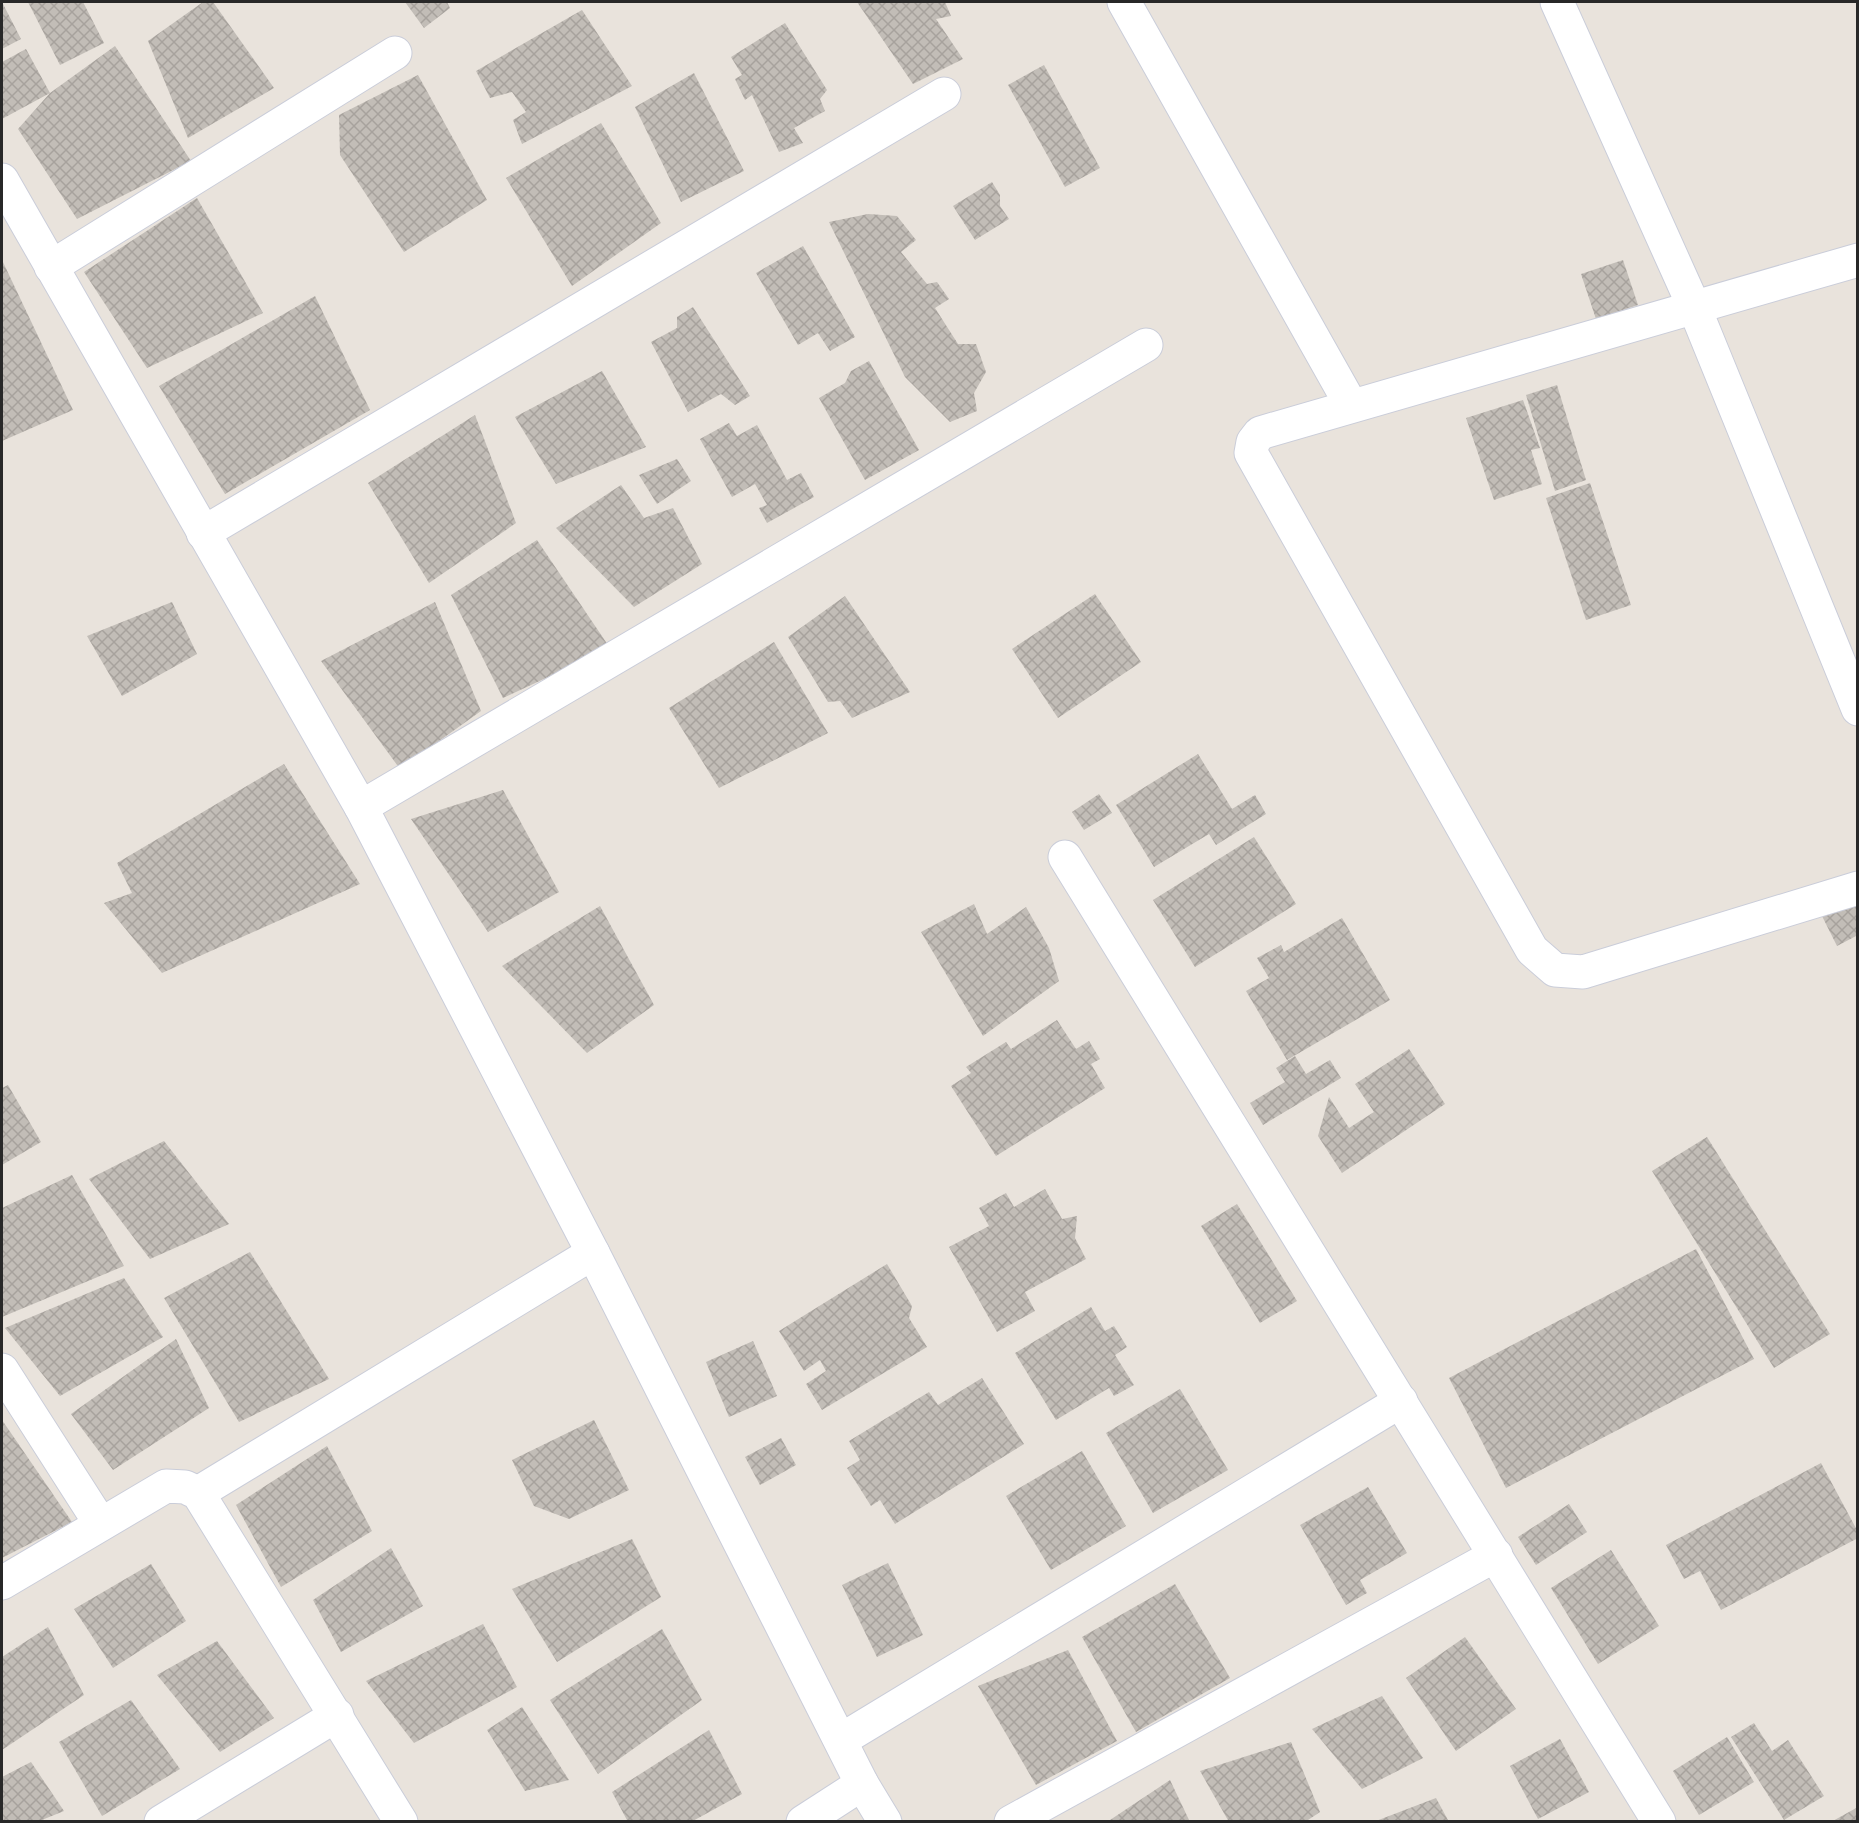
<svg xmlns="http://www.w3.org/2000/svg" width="1859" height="1823" font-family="Ubuntu,sans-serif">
<defs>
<pattern id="building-cross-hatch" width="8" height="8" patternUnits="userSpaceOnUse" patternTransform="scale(1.5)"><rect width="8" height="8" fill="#c2bdb7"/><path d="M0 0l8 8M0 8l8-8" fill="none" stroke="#a7a29d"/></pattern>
</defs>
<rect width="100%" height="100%" fill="#e9e3dc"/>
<g fill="url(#building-cross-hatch)">
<polygon points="2,2 21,39 2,49"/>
<polygon points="28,2 83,2 104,43 60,65"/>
<polygon points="203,2 213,2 274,88 188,138 148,41"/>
<polygon points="405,2 447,2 450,8 424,28"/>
<polygon points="857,2 945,2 951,16 936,19 963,59 913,84"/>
<polygon points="582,10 632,86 522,144 513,120 526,112 512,92 490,98 476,71"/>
<polygon points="785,23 827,90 820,99 825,111 794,128 803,143 779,152 752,95 745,100 735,79 742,75 731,57"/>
<polygon points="115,46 191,161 77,219 18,129 50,93 2,119 2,62 26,49 50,93"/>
<polygon points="1044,65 1100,168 1065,187 1008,85"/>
<polygon points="694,73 744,171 681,202 635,107"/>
<polygon points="418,75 487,200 404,252 340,155 339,115"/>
<polygon points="601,123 661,223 572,286 506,178"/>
<polygon points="992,182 1000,195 1000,206 1009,219 975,240 953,206"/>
<polygon points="197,198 263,313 147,368 84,272"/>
<polygon points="868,214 897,216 916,240 901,252 927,284 937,282 949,299 935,308 958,344 976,344 986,372 974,393 977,411 950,422 905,377 829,222"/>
<polygon points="803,246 855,337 830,351 818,333 798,345 756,273"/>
<polygon points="2,260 73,410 2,441"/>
<polygon points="1623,260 1638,305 1596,319 1581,274"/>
<polygon points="315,296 370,410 225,494 159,386"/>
<polygon points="693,307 750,396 735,405 721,394 688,412 651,342 677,328 677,317"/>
<polygon points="869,361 919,450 865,480 819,398 845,383 851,371"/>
<polygon points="602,371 646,447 556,484 515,417"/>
<polygon points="1557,385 1586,480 1555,491 1526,395"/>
<polygon points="1523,400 1540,448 1531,450 1542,484 1494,500 1466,418"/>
<polygon points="475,415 516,523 429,583 368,483"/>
<polygon points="729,423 737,436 757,425 787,480 801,473 814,497 767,523 759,508 767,505 755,484 732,497 700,439"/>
<polygon points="677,459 691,481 657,504 639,475"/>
<polygon points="1590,483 1631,605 1586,620 1546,498"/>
<polygon points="621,485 644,518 673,508 702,564 634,607 556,528"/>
<polygon points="537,540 610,648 503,698 451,595"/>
<polygon points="1095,594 1141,662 1058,718 1012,649"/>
<polygon points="845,596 910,692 852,718 840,701 828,702 788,637"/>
<polygon points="172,602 197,654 122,696 87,636"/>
<polygon points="435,602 481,711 400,769 321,661"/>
<polygon points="774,642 828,733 719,788 669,708"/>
<polygon points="1198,754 1232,809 1255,795 1266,814 1216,845 1209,834 1154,867 1116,805"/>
<polygon points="284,764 360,884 162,973 104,903 132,893 117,863"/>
<polygon points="503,790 559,892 488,932 411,819"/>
<polygon points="1099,794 1112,813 1084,830 1072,812"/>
<polygon points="1254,837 1296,904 1195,967 1153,900"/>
<polygon points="1854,900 1858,907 1858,935 1837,946 1822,916"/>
<polygon points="974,904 987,934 1026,907 1049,948 1059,981 983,1036 921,932"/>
<polygon points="600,906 654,1005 587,1053 502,966"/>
<polygon points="1342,918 1390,1000 1287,1060 1246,991 1269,978 1257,958 1281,945 1284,952"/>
<polygon points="1057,1020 1076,1049 1089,1041 1100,1059 1091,1064 1105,1088 996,1156 951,1086 971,1073 966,1067 1006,1042 1011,1049"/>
<polygon points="1409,1049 1445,1104 1342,1173 1318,1136 1329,1097 1349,1128 1374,1112 1355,1084"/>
<polygon points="1295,1056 1306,1074 1330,1060 1341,1078 1263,1125 1250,1103 1285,1082 1276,1068"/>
<polygon points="8,1085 41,1142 2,1165 2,1088"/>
<polygon points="1707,1137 1830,1334 1774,1368 1652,1171"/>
<polygon points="164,1141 229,1224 150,1259 89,1179"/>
<polygon points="72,1175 124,1266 2,1317 2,1208"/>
<polygon points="1045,1189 1062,1219 1077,1216 1075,1238 1086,1259 1025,1292 1035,1311 997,1332 949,1247 989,1226 979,1208 1006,1193 1014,1207"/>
<polygon points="1237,1204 1297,1301 1260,1323 1201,1226"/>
<polygon points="1696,1249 1754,1359 1506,1488 1449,1378"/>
<polygon points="250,1252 329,1379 239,1422 164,1298"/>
<polygon points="887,1264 912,1306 909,1318 927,1347 822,1410 806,1384 826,1371 820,1360 804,1371 779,1331"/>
<polygon points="124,1278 163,1337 60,1396 5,1328"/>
<polygon points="1091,1307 1105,1331 1114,1326 1127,1347 1115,1355 1134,1385 1114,1396 1109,1388 1056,1420 1015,1353"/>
<polygon points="176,1339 209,1408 113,1470 71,1414"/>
<polygon points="753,1341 777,1396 729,1417 706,1362"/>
<polygon points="982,1378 1024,1444 895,1524 880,1500 871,1506 847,1468 860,1460 849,1441 929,1392 938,1405"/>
<polygon points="1180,1389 1228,1470 1153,1513 1106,1433"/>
<polygon points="2,1420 72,1522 2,1558"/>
<polygon points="594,1420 629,1490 569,1519 534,1506 512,1460"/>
<polygon points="781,1438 796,1465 760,1485 745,1457"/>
<polygon points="327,1446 372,1531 281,1587 236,1505"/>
<polygon points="1082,1451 1126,1526 1051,1570 1006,1496"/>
<polygon points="1821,1463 1858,1532 1858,1538 1721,1610 1700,1571 1684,1579 1666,1545"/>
<polygon points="1368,1487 1407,1553 1360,1580 1367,1593 1346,1605 1300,1525"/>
<polygon points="1569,1504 1587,1532 1536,1565 1518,1537"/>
<polygon points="632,1539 661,1597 557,1662 512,1589"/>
<polygon points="391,1548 423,1606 341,1652 313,1600"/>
<polygon points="1611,1550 1659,1626 1598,1664 1551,1588"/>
<polygon points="888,1563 923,1635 877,1657 842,1585"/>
<polygon points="151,1564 186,1621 113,1668 74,1609"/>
<polygon points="1175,1584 1230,1678 1136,1732 1082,1637"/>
<polygon points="483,1624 517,1687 414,1743 366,1681"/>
<polygon points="48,1627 84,1695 2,1750 2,1657"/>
<polygon points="662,1629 702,1700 598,1774 550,1700"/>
<polygon points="1465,1637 1516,1709 1456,1751 1406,1678"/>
<polygon points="217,1641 274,1718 220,1752 157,1675"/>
<polygon points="1068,1650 1117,1741 1036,1785 978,1686"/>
<polygon points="1382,1696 1423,1758 1362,1789 1312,1729"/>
<polygon points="131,1700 180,1769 102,1816 59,1742"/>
<polygon points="522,1707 569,1780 525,1791 487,1730"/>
<polygon points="1754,1723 1772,1751 1788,1740 1824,1796 1784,1820 1731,1737"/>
<polygon points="709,1730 742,1794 691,1822 628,1822 612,1792"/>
<polygon points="1727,1737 1754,1782 1699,1815 1673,1771"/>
<polygon points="1560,1739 1589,1792 1538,1819 1510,1766"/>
<polygon points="1291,1742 1320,1812 1305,1822 1229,1822 1200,1771"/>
<polygon points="31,1762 64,1811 37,1822 2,1822 2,1777"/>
<polygon points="1170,1780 1190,1822 1107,1822"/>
<polygon points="1436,1798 1449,1822 1376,1822 1376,1821"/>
<polygon points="1858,1807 1858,1822 1831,1822"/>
</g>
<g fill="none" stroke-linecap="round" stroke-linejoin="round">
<defs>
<g id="minor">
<polyline points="1124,2 1351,405"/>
<polyline points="1557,2 1695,309 1858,709"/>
<polyline points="2,180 361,807 593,1253 862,1784 885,1822"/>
<polyline points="1858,260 1260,433 1253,442 1251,453 1532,950 1555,970 1583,972 1858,888"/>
<polyline points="51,267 395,53"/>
<polyline points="203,533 944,94"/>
<polyline points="361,807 1146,345"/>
<polyline points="1065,857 1659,1822"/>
<polyline points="2,1370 100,1523"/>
<polyline points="198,1493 593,1253"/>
<polyline points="2,1583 166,1486 185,1487 198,1493 401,1822"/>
<polyline points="841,1740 1401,1401"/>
<polyline points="161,1822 337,1715"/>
<polyline points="803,1822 862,1784"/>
<polyline points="1011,1822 1496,1555"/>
</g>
</defs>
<use href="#minor" stroke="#cacdd9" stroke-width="35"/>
<use href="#minor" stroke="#fff" stroke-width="33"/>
</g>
<rect width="1859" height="1823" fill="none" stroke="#282828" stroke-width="6"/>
</svg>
